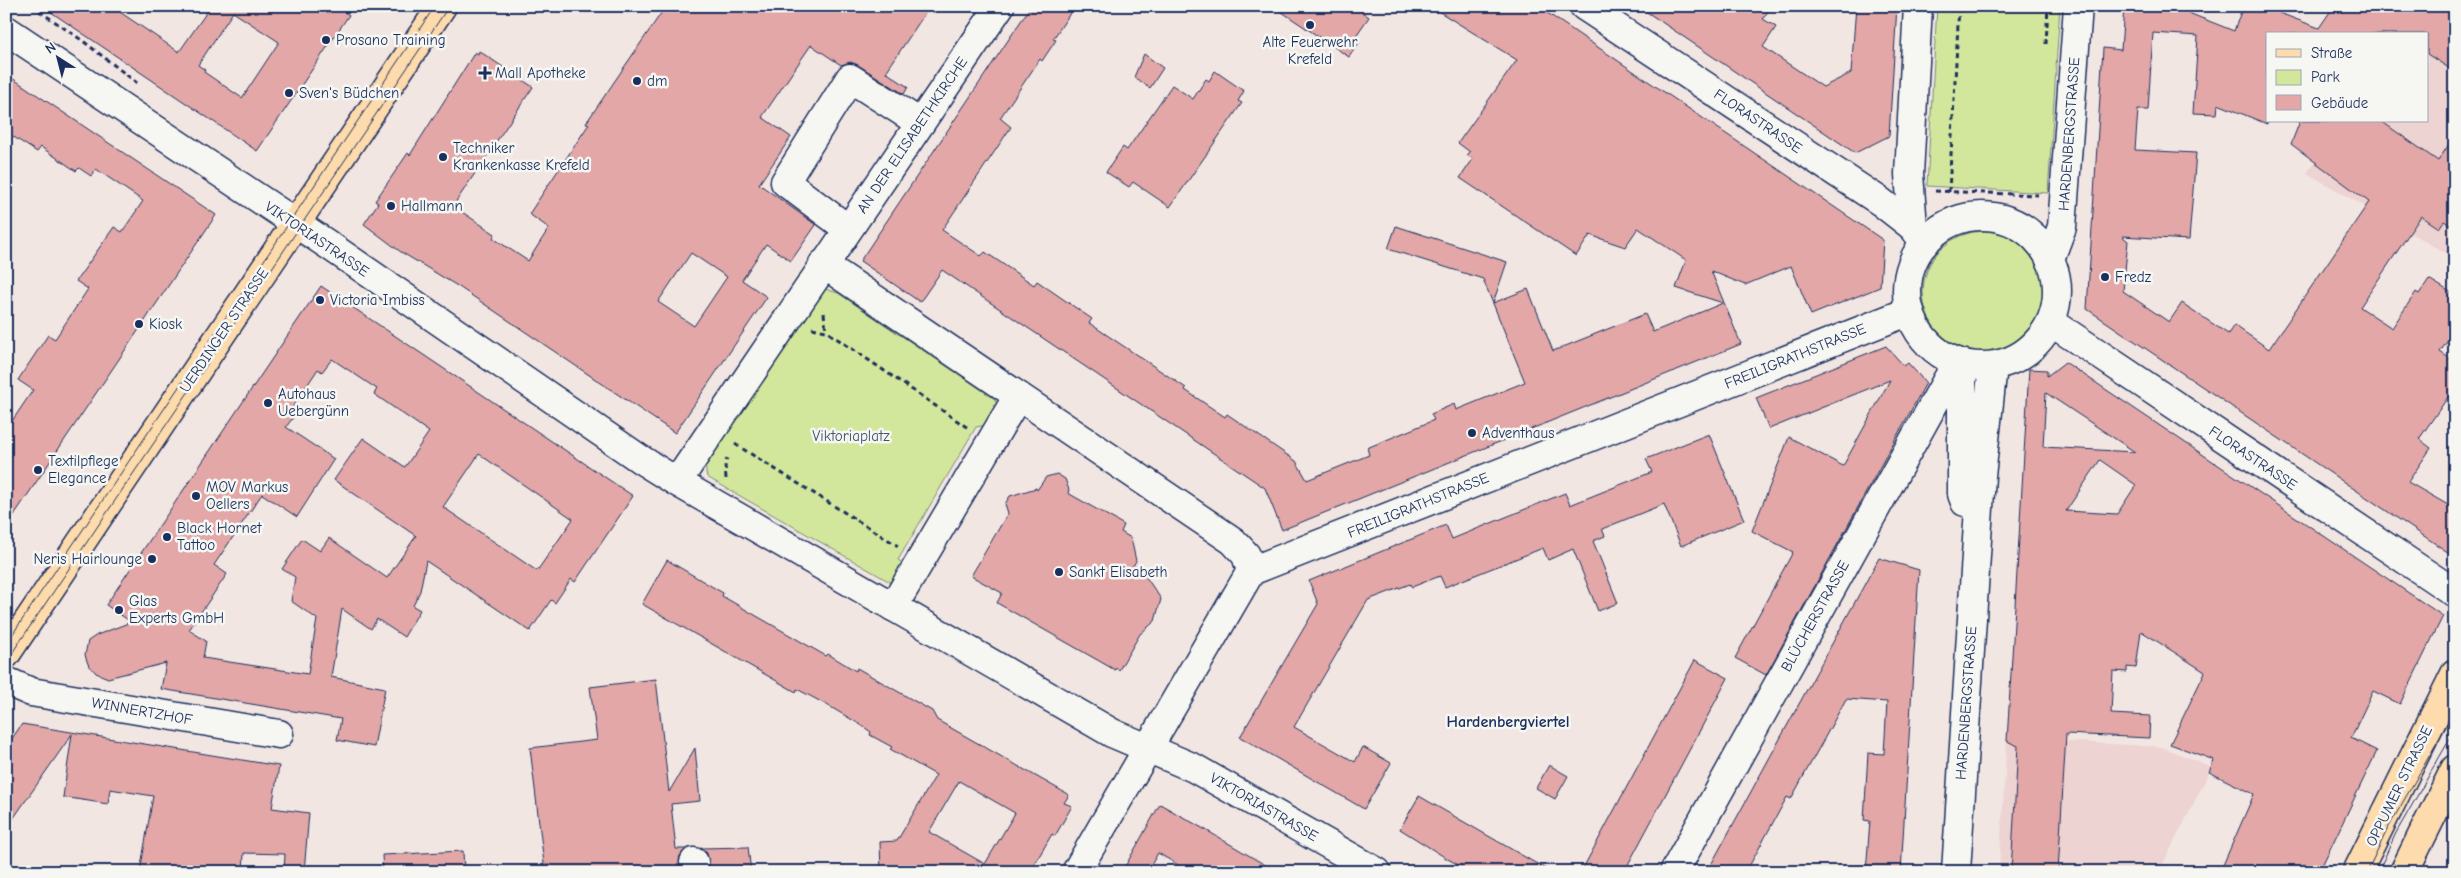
<svg xmlns="http://www.w3.org/2000/svg" width="2461" height="878" font-family="'Comic Neue',sans-serif">
<rect width="100%" height="100%" fill="#f2e6e3"/>
<filter id="ink" filterUnits="userSpaceOnUse"><feTurbulence type="fractalNoise" baseFrequency=".02" numOctaves="2"/><feDisplacementMap in="SourceGraphic" scale="10" xChannelSelector="R" yChannelSelector="G"/><feConvolveMatrix kernelMatrix="1 2 1 2 8 2 1 2 1" color-interpolation-filters="sRGB"/></filter>
<g filter="url(#ink)">
<g fill="#edd3d1">
<polygon points="2455,6 2455,259 2307,173 2343,121 2427,121 2427,34"/>
<polygon points="2007,738 2162,747 2212,767 2159,872 1999,872"/>
</g>
<g fill="#d2e79c" stroke="#768b7d">
<polygon points="1937,6 2060,6 2048,193 1927,186"/>
<circle cx="1984" cy="292" r="61"/>
<path d="M 825,289 L 838,293 L 995,399 L 997,406 L 987,425 L 976,427 L 898,560 L 906,565 L 897,579 L 890,582 L 707,477 C 704,466 706,459 711,450 L 715,452 Z"/>
</g>
<g fill="#e2a7a6" stroke="#1b2f5e" fill-rule="evenodd">
<path d="M 42,6 L 111,6 L 179,52 L 211,6 L 335,6 L 349,15 L 257,151 ZM 233,12 L 279,42 L 242,98 L 204,72 L 205,70 L 198,65 Z"/>
<path d="M 666,6 L 930,6 L 886,72 L 908,87 L 904,94 L 858,65 L 850,62 L 841,65 L 811,45 L 762,117 L 791,137 L 759,184 L 816,225 L 791,261 L 766,244 L 742,280 L 767,297 L 675,433 L 459,287 L 401,252 L 364,224 L 378,203 L 375,201 L 408,153 L 410,155 L 475,52 L 478,54 L 479,51 L 533,87 L 453,206 L 495,234 L 493,238 L 528,261 L 549,228 L 529,214 L 589,124 L 586,123 ZM 691,253 L 727,277 L 694,326 L 658,302 Z"/>
<polygon points="1031,6 1075,6 1053,39 1056,40 1042,61 1040,59 1000,118 1011,127 942,230 981,256 985,252 1034,285 1037,281 1092,319 1089,323 1186,388 1185,390 1225,417 1227,414 1296,461 1307,480 1369,455 1367,448 1434,420 1431,414 1454,404 1456,410 1525,382 1483,279 1388,249 1396,226 1507,262 1493,303 1528,289 1553,351 1645,314 1653,332 1723,303 1676,288 1686,260 1638,228 1625,247 1590,235 1576,256 1460,178 1473,159 1467,155 1470,152 1458,143 1517,60 1430,6 1537,6 1883,240 1880,287 1811,315 1791,266 1745,285 1711,271 1741,344 1282,530 1265,488 942,270 920,302 860,261"/>
<polygon points="1273,6 1354,6 1369,17 1355,37 1360,41 1349,57"/>
<polygon points="1638,6 1771,6 1763,19 1776,27 1763,47 1823,87 1851,73 1856,6 1897,6 1889,136 1855,153"/>
<polygon points="2124,6 2171,6 2234,31 2243,6 2261,6 2319,28 2334,6 2455,6 2455,72 2427,54 2427,34 2267,34 2267,124 2218,104 2217,114 2193,113 2198,36 2153,33 2148,110 2138,110 2135,150 2196,153 2189,240 2122,236 2128,241 2123,291 2169,322 2182,303 2228,334 2234,325 2269,349 2369,202 2291,144 2300,121 2381,121 2438,161 2455,135 2455,228 2444,221 2439,228 2421,216 2360,307 2392,328 2416,292 2419,294 2429,279 2455,295 2455,330 2440,352 2455,362 2455,387 2419,439 2431,448 2408,482 2455,509 2455,557 2087,309 2103,48 2121,50"/>
<polygon points="1144,54 1163,68 1150,88 1134,77"/>
<polygon points="1215,71 1244,91 1238,101 1242,103 1170,207 1133,182 1129,187 1106,172 1123,147 1127,150 1172,85 1193,99 1206,79 1209,81"/>
<polygon points="6,74 216,215 6,527 6,430 33,390 18,380 48,335 55,339 88,289 76,281 114,227 122,232 143,201 96,169 91,176 79,168 76,171 41,147 37,152 6,132"/>
<path d="M 321,286 L 633,496 L 575,582 L 571,579 L 555,603 L 551,600 L 530,631 L 426,561 L 420,591 L 413,606 L 420,610 L 404,637 L 377,619 L 371,629 L 342,609 L 331,677 L 385,688 L 374,747 L 337,740 L 341,719 L 161,689 L 166,663 L 108,678 L 96,673 L 88,664 L 85,655 L 88,641 L 97,635 L 131,622 L 106,605 ZM 332,359 L 377,389 L 374,394 L 429,432 L 405,467 L 363,438 L 334,480 L 416,536 L 387,578 L 329,538 L 320,551 L 302,539 L 282,569 L 295,577 L 291,601 L 317,619 L 308,674 L 203,658 L 206,641 L 189,630 L 227,574 L 214,565 L 262,494 L 297,517 L 334,459 L 286,427 L 295,415 L 290,411 L 318,369 L 322,372 ZM 479,454 L 573,519 L 537,571 L 443,507 Z"/>
<polygon points="1886,346 1904,366 1908,363 1926,383 1766,675 1735,658 1793,552 1752,531 1784,450 1789,437 1843,466 1890,380 1769,429 1756,398"/>
<path d="M 2065,362 L 2443,616 L 2400,704 L 2373,691 L 2351,738 L 2377,751 L 2319,872 L 2220,872 L 2254,794 L 2209,772 L 2214,760 L 2170,744 L 2205,672 L 2141,631 L 2136,668 L 2127,667 L 2127,672 L 2113,671 L 2111,714 L 2150,716 L 2149,738 L 2066,734 L 2058,872 L 2011,872 L 2018,746 L 2007,741 L 2029,369 L 2047,370 L 2047,376 ZM 2046,393 L 2135,452 L 2043,447 ZM 2100,460 L 2136,485 L 2117,514 L 2066,511 Z"/>
<polygon points="1709,434 1744,520 1681,546 1664,504 1602,529 1605,536 1593,541 1618,603 1598,611 1573,549 1548,560 1543,548 1445,587 1440,576 1412,587 1410,584 1368,600 1294,727 1355,762 1363,747 1391,763 1364,809 1240,737 1318,604 1309,581 1446,525 1452,539 1565,493 1570,505 1652,472 1646,459"/>
<polygon points="1057,474 1065,479 1069,490 1068,493 1124,525 1121,532 1131,538 1136,561 1133,566 1147,569 1146,577 1161,599 1155,621 1140,634 1119,670 1116,668 1115,670 997,603 1002,593 971,576 1008,513 1005,504 1010,496 1036,488 1037,490 1046,477"/>
<polygon points="1879,558 1919,570 1901,872 1866,872 1870,821 1864,820 1868,753 1884,754 1887,702 1846,699 1791,799 1787,797 1746,872 1707,872"/>
<path d="M 667,560 L 723,593 L 722,596 L 826,656 L 828,654 L 856,671 L 857,668 L 932,711 L 937,720 L 1069,795 L 1064,803 L 1072,806 L 1055,836 L 1052,834 L 1030,872 L 881,872 L 880,842 L 897,841 L 936,775 L 890,749 L 892,747 L 870,735 L 871,732 L 861,725 L 827,705 L 797,689 L 796,692 L 642,604 ZM 959,781 L 1015,813 L 985,864 L 929,832 Z"/>
<polygon points="1695,660 1728,678 1624,872 1581,872"/>
<polygon points="656,679 669,792 695,748 700,801 671,804 676,849 686,849 680,856 679,872 545,872 530,748 597,740 590,687"/>
<polygon points="22,724 279,766 272,808 309,813 304,872 284,872 285,854 244,853 243,872 140,872 153,796 110,789 108,804 63,797 72,734 6,829 6,747"/>
<polygon points="1549,765 1568,776 1555,799 1536,788"/>
<polygon points="1419,796 1551,872 1471,872 1446,858 1400,829"/>
<polygon points="1160,804 1211,833 1277,872 1190,872 1158,853 1147,872 1122,872"/>
<polygon points="748,847 751,872 710,872 707,853 701,848"/>
<polygon points="463,851 464,872 383,872 382,855"/>
</g>
<g fill="none" stroke-linecap="round" stroke-linejoin="round">
<defs>
<g id="minor">
<polyline points="1584,6 1881,202 1913,227 1925,243"/>
<polyline points="6,30 330,246 640,459 677,482 1112,733 1194,768 1377,872"/>
<circle cx="1982" cy="291" r="75"/>
<polyline points="1913,227 1909,174 1918,6"/>
<polyline points="848,229 785,182 850,78 920,123"/>
<polyline points="2050,259 2062,227 2078,6"/>
<polyline points="823,264 1233,541 1246,555 1251,571"/>
<polyline points="2051,322 2455,593"/>
<polyline points="1962,364 1962,494 1965,502"/>
<polyline points="677,482 1000,6"/>
<polyline points="893,607 1018,396"/>
<polyline points="6,681 31,692 279,734"/>
<polyline points="694,862 695,872"/>
<polyline points="1076,872 1251,571 1910,311"/>
<polyline points="1674,872 1957,362"/>
<polyline points="1956,872 1981,476 1993,366"/>
</g>
<g id="major">
<polyline points="6,654 442,6"/>
<polyline points="2357,872 2455,674"/>
<polyline points="2404,872 2455,769"/>
</g>
</defs>
<use href="#minor" stroke="#1b2f5e" stroke-width="31"/>
<use href="#major" stroke="#1b2f5e" stroke-width="31"/>
<g stroke="#1b2f5e" stroke-width="3" stroke-dasharray="5 4" stroke-linecap="butt">
<polyline points="32,6 83,41 137,83"/>
<polyline points="2046,44 2048,6"/>
<polyline points="1935,191 2038,195"/>
<polyline points="1949,192 1959,6"/>
<polyline points="824,313 826,331"/>
<polyline points="812,328 826,331 968,428"/>
<polyline points="735,444 898,546"/>
<polyline points="726,479 725,465 727,458"/>
</g>
<use href="#minor" stroke="#f6f6f2" stroke-width="28"/>
<use href="#major" stroke="#fedbac" stroke-width="28"/>
<g stroke="#1b2f5e" stroke-width="1">
<polyline points="6,644 435,6"/>
<polyline points="6,662 449,6"/>
<polyline points="2367,872 2387,830 2455,711"/>
<polyline points="2378,872 2396,833 2455,730"/>
</g>
</g>
</g>
<g fill="#1b2f5e" stroke="#f6f6f2" stroke-width="2">
<circle cx="1310" cy="25" r="5"/>
<circle cx="326" cy="40" r="5"/>
<path d="M482.5 65.5h5v5h5v5h-5v5h-5v-5h-5v-5h5z"/>
<circle cx="637" cy="81" r="5"/>
<circle cx="289" cy="93" r="5"/>
<circle cx="443" cy="157" r="5"/>
<circle cx="391" cy="206" r="5"/>
<circle cx="2105" cy="277" r="5"/>
<circle cx="320" cy="300" r="5"/>
<circle cx="139" cy="324" r="5"/>
<circle cx="268" cy="403" r="5"/>
<circle cx="1472" cy="433" r="5"/>
<circle cx="38" cy="470" r="5"/>
<circle cx="196" cy="496" r="5"/>
<circle cx="167" cy="537" r="5"/>
<circle cx="152" cy="559" r="5"/>
<circle cx="1059" cy="572" r="5"/>
<circle cx="119" cy="610" r="5"/>
</g>
<g text-anchor="middle" dominant-baseline="central" stroke-width="5" stroke-linejoin="round" paint-order="stroke">
<g font-size="15" fill="#1b2f5e" stroke="#f6f6f2" text-anchor="start">
<text x="336" y="40">Prosano Training</text>
<text x="1310" y="42" text-anchor="middle">Alte Feuerwehr<tspan x="1310" dy="17">Krefeld</tspan></text>
<text x="495" y="73">Mall Apotheke</text>
<text x="647" y="81">dm</text>
<text x="299" y="93">Sven's Büdchen</text>
<text x="453" y="148">Techniker<tspan x="453" dy="17">Krankenkasse Krefeld</tspan></text>
<text x="401" y="206">Hallmann</text>
<text x="2115" y="277">Fredz</text>
<text x="330" y="300">Victoria Imbiss</text>
<text x="149" y="324">Kiosk</text>
<text x="278" y="394">Autohaus<tspan x="278" dy="17">Uebergünn</tspan></text>
<text x="1482" y="433">Adventhaus</text>
<text x="48" y="461">Textilpflege<tspan x="48" dy="17">Elegance</tspan></text>
<text x="206" y="487">MOV Markus<tspan x="206" dy="17">Oellers</tspan></text>
<text x="177" y="528">Black Hornet<tspan x="177" dy="17">Tattoo</tspan></text>
<text x="142" y="559" text-anchor="end">Neris Hairlounge</text>
<text x="1069" y="572">Sankt Elisabeth</text>
<text x="129" y="601">Glas<tspan x="129" dy="17">Experts GmbH</tspan></text>
</g>
<g font-size="15" fill="#1b2f5e" stroke="#f6f6f2">
<text transform="translate(1758 121) rotate(34)">FLORASTRASSE</text>
<text transform="translate(2069 134) rotate(-86)">HARDENBERGSTRASSE</text>
<text transform="translate(912 135) rotate(-56)">AN DER ELISABETHKIRCHE</text>
<text transform="translate(317 239) rotate(34)">VIKTORIASTRASSE</text>
<text transform="translate(224 330) rotate(-56)">UERDINGER STRASSE</text>
<text transform="translate(1795 356) rotate(-22)">FREILIGRATHSTRASSE</text>
<text transform="translate(2253 458) rotate(34)">FLORASTRASSE</text>
<text transform="translate(1418 505) rotate(-22)">FREILIGRATHSTRASSE</text>
<text transform="translate(1815 616) rotate(-61)">BLÜCHERSTRASSE</text>
<text transform="translate(1966 703) rotate(-86)">HARDENBERGSTRASSE</text>
<text transform="translate(142 711) rotate(10)">WINNERTZHOF</text>
<text transform="translate(2399 786) rotate(-64)">OPPUMER STRASSE</text>
<text transform="translate(1264 807) rotate(30)">VIKTORIASTRASSE</text>
</g>
<g font-size="15" fill="#40546a" stroke="#f6f6f2">
<text x="851" y="436">Viktoriaplatz</text>
</g>
<g font-size="16" font-weight="bold" fill="#1b2f5e" stroke="#f6f6f2">
<text x="1508" y="722">Hardenbergviertel</text>
</g>
</g>
<rect width="2461" height="878" fill="none" stroke="#f6f6f2" stroke-width="25"/>
<rect x="12" y="12" width="2436" height="853" fill="none" stroke="#1b2f5e" stroke-width="2" filter="url(#ink)"/>
<rect x="2266" y="32" width="162" height="90" fill="#f6f6f2" stroke="#9ea6b7"/>
<rect x="2276" y="49" width="25" height="8" fill="#fedbac" stroke="#9ea6b7"/>
<text x="2311" y="58" font-size="15" fill="#1b2f5e">Straße</text>
<rect x="2276" y="70" width="25" height="15" fill="#d2e79c" stroke="#9ea6b7"/>
<text x="2311" y="82" font-size="15" fill="#1b2f5e">Park</text>
<rect x="2276" y="95" width="25" height="15" fill="#e2a7a6" stroke="#9ea6b7"/>
<text x="2311" y="108" font-size="15" fill="#1b2f5e">Gebäude</text>
<g transform="translate(58 58) rotate(324)" stroke="#f6f6f2" stroke-width="4" paint-order="stroke">
<path d="M0-4L9 19L0 12L-9 19Z" fill="#1b2f5e"/>
<text y="-8" font-size="14" font-weight="bold" text-anchor="middle" fill="#1b2f5e">N</text>
</g>
</svg>
